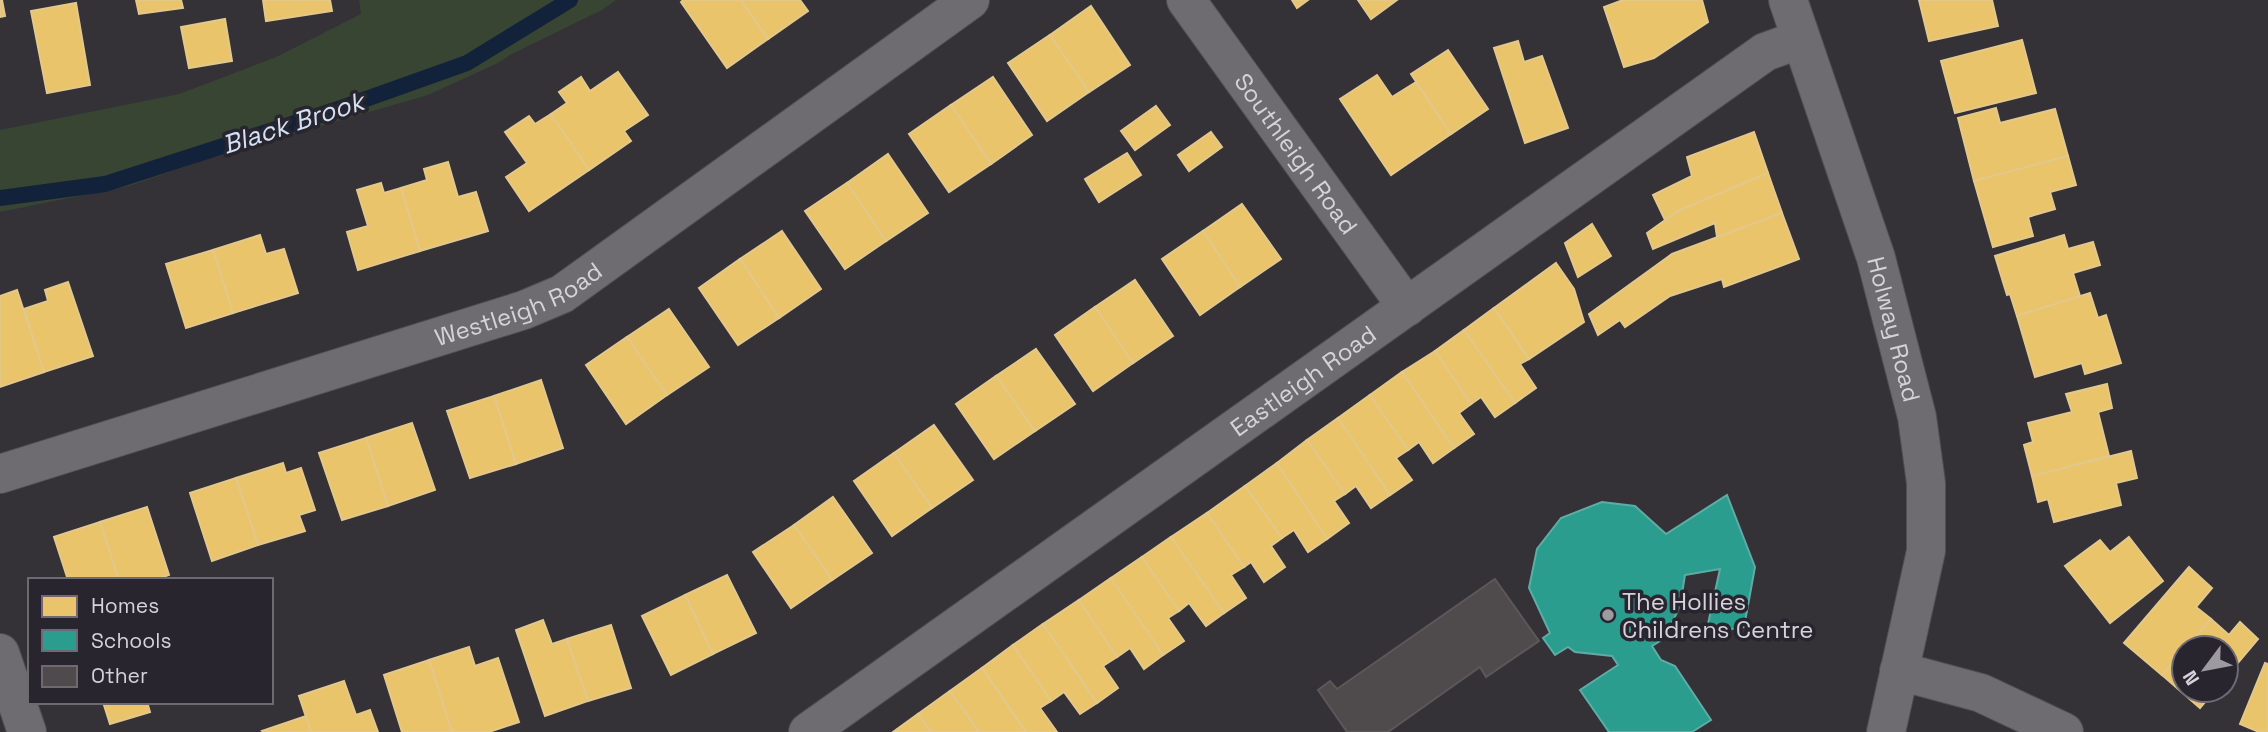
<svg xmlns="http://www.w3.org/2000/svg" width="2268" height="732" font-family="'Space Grotesk',sans-serif">
<rect width="100%" height="100%" fill="#343137"/>
<polygon fill="#374532" points="359,0 616,0 602,10 510,55 498,63 428,95 211,158 129,186 0,212 0,130 179,94 276,57 361,14"/>
<g fill="#e9c46a" stroke="#e3c88b" stroke-width="2">
<polygon points="0,0 2,0 5,16 0,17"/>
<polygon points="136,0 181,0 183,8 139,14"/>
<polygon points="263,0 330,0 332,11 266,21"/>
<polygon points="683,0 741,0 768,39 727,68 681,2"/>
<polygon points="741,0 800,0 808,11 768,39"/>
<polygon points="1292,0 1308,0 1297,8"/>
<polygon points="1358,0 1397,0 1371,19"/>
<polygon points="1623,0 1702,0 1708,22 1654,58 1624,67 1604,7"/>
<polygon points="1919,0 1992,0 1998,26 1929,41"/>
<polygon points="76,3 90,85 47,93 31,11"/>
<polygon points="1091,6 1130,65 1089,92 1050,35"/>
<polygon points="225,19 232,61 189,68 181,27"/>
<polygon points="1050,35 1089,92 1047,121 1008,63"/>
<polygon points="2022,40 2036,93 1955,113 1941,61"/>
<polygon points="1518,41 1524,62 1542,56 1568,128 1525,143 1494,48"/>
<polygon points="1448,50 1488,109 1451,134 1411,74"/>
<polygon points="618,72 648,115 624,131 631,141 589,170 551,114 567,103 559,92 581,77 590,91"/>
<polygon points="1377,75 1392,97 1416,82 1451,134 1391,175 1340,99"/>
<polygon points="993,77 1032,135 991,164 951,105"/>
<polygon points="951,105 991,164 949,192 909,134"/>
<polygon points="1156,106 1170,125 1135,150 1121,131"/>
<polygon points="1996,108 2000,123 2055,109 2068,156 1974,181 1958,118"/>
<polygon points="551,114 589,170 529,211 506,177 527,163 505,132 529,116 535,124"/>
<polygon points="1211,132 1222,147 1189,171 1178,155"/>
<polygon points="1754,132 1768,173 1678,211 1665,220 1653,195 1692,176 1687,157"/>
<polygon points="1127,153 1141,175 1099,202 1085,179"/>
<polygon points="888,154 928,213 886,241 847,183"/>
<polygon points="2068,156 2076,185 2050,192 2055,209 2028,217 2033,236 1993,247 1974,181"/>
<polygon points="448,162 458,197 476,192 488,231 420,251 401,188 427,180 424,169"/>
<polygon points="1768,173 1782,213 1717,237 1715,223 1653,249 1647,233 1678,211"/>
<polygon points="381,183 384,193 401,188 420,251 358,270 347,232 368,226 357,190"/>
<polygon points="847,183 886,241 845,269 805,211"/>
<polygon points="1242,204 1281,259 1240,287 1203,231"/>
<polygon points="1782,213 1799,259 1724,287 1722,279 1670,296 1625,327 1620,320 1598,335 1589,314 1672,254"/>
<polygon points="1592,224 1611,256 1578,277 1565,243"/>
<polygon points="782,231 821,289 779,318 740,259"/>
<polygon points="1203,231 1240,287 1200,315 1162,259"/>
<polygon points="260,235 266,254 284,249 298,293 233,313 213,250"/>
<polygon points="2064,235 2068,249 2093,242 2100,265 2073,273 2080,296 2017,316 2010,294 2007,295 1995,256"/>
<polygon points="213,250 233,313 186,328 166,264"/>
<polygon points="740,259 779,318 738,345 699,288"/>
<polygon points="1556,263 1574,289 1584,322 1529,359 1494,308"/>
<polygon points="1135,280 1173,336 1133,363 1095,307"/>
<polygon points="68,282 93,356 44,372 24,309 48,301 45,290"/>
<polygon points="17,290 44,372 0,387 0,296"/>
<polygon points="2090,293 2098,318 2106,315 2121,363 2085,374 2082,363 2035,377 2017,316"/>
<polygon points="1095,307 1133,363 1093,391 1055,335"/>
<polygon points="1494,308 1529,359 1520,364 1536,388 1515,403 1464,330"/>
<polygon points="669,309 709,367 667,395 627,337"/>
<polygon points="1464,330 1515,403 1495,417 1481,397 1471,404 1435,351"/>
<polygon points="627,337 667,395 626,424 586,365"/>
<polygon points="1036,349 1075,404 1035,431 996,376"/>
<polygon points="1435,351 1471,404 1459,413 1474,434 1454,448 1402,372"/>
<polygon points="1402,372 1454,448 1433,463 1419,442 1408,450 1370,395"/>
<polygon points="996,376 1035,431 994,459 956,404"/>
<polygon points="541,380 563,448 516,464 494,396"/>
<polygon points="2107,384 2112,408 2098,412 2109,456 2032,476 2024,445 2033,442 2028,423 2072,412 2066,394"/>
<polygon points="1370,395 1408,450 1396,458 1412,480 1390,495 1338,418"/>
<polygon points="494,396 516,464 470,478 447,411"/>
<polygon points="1338,418 1390,495 1371,508 1356,486 1345,494 1307,440"/>
<polygon points="412,423 435,490 388,506 366,438"/>
<polygon points="934,425 973,480 932,508 894,453"/>
<polygon points="366,438 388,506 342,520 319,453"/>
<polygon points="1307,440 1345,494 1334,501 1349,523 1327,539 1277,463"/>
<polygon points="2131,451 2137,478 2116,483 2121,505 2054,522 2048,499 2038,502 2032,476"/>
<polygon points="894,453 932,508 892,536 854,481"/>
<polygon points="283,463 286,473 301,468 315,510 299,515 305,531 258,545 236,478"/>
<polygon points="1277,463 1327,539 1308,552 1294,530 1282,538 1245,486"/>
<polygon points="236,478 258,545 212,561 190,493"/>
<polygon points="1245,486 1282,538 1271,546 1285,567 1264,582 1251,562 1244,567 1207,513"/>
<polygon points="833,497 872,553 832,580 794,525"/>
<polygon points="147,507 169,575 155,580 119,580 100,522"/>
<polygon points="1207,513 1244,567 1231,575 1246,598 1224,613 1171,537"/>
<polygon points="100,522 119,580 68,580 54,537"/>
<polygon points="794,525 832,580 791,608 753,552"/>
<polygon points="1171,537 1224,613 1206,626 1189,603 1179,611 1142,557"/>
<polygon points="2129,537 2163,581 2110,623 2065,566 2100,540 2110,552"/>
<polygon points="1142,557 1179,611 1168,618 1184,641 1163,655 1111,578"/>
<polygon points="2189,567 2212,588 2196,607 2211,619 2162,675 2124,643"/>
<polygon points="727,575 756,633 713,654 685,595"/>
<polygon points="1111,578 1163,655 1144,669 1130,648 1117,657 1079,600"/>
<polygon points="685,595 713,654 671,675 642,616"/>
<polygon points="1079,600 1117,657 1103,666 1118,688 1097,703 1043,624"/>
<polygon points="2211,619 2229,635 2240,622 2258,639 2226,677 2226,648 2186,648"/>
<polygon points="543,620 552,644 567,639 588,701 545,716 516,630"/>
<polygon points="1043,624 1097,703 1080,714 1064,692 1051,701 1013,645"/>
<polygon points="611,625 631,688 588,701 567,639"/>
<polygon points="1013,645 1051,701 1040,708 1057,732 1026,732 982,668"/>
<polygon points="469,647 475,666 498,658 519,722 489,732 452,732 429,660"/>
<polygon points="2184,650 2184,690 2215,690 2200,708 2162,675"/>
<polygon points="429,660 452,732 402,732 384,675"/>
<polygon points="2265,663 2268,664 2268,732 2259,732 2240,724"/>
<polygon points="982,668 1026,732 979,732 950,691"/>
<polygon points="344,681 356,715 370,710 378,732 311,732 299,696"/>
<polygon points="950,691 979,732 931,732 918,714"/>
<polygon points="103,702 147,702 150,712 110,724"/>
<polygon points="918,714 931,732 893,732"/>
<polygon points="306,716 311,732 263,732 262,731"/>
</g>
<polygon fill="#2a9d8f" stroke="#5dada5" stroke-width="2" points="1727,495 1755,567 1744,627 1706,633 1720,569 1685,575 1680,606 1665,638 1652,646 1661,660 1675,666 1711,720 1692,732 1609,732 1580,690 1618,665 1612,656 1575,652 1568,647 1555,655 1543,638 1550,633 1529,588 1537,549 1561,518 1602,502 1635,506 1666,534"/>
<g fill="none" stroke-linecap="round" stroke-linejoin="round">
<polyline stroke="#12223b" stroke-width="16" points="0,198 105,184 338,109 467,63 570,0"/>
</g>
<polygon fill="#4f4b4c" stroke="#5a5859" stroke-width="2" points="1495,579 1539,641 1486,677 1480,667 1388,732 1347,732 1318,690 1330,681 1337,689"/>
<g fill="none" stroke-linecap="round" stroke-linejoin="round">
<defs>
<g id="minor">
<path id="s1" d="M 1186,0 L 1407,307"/>
<path id="s2" d="M 1788,0 L 1876,258 L 1917,417 L 1926,483 L 1926,551 L 1886,732"/>
<path id="s3" d="M 0,474 L 524,310 L 562,294 L 970,0"/>
<polyline points="0,653 27,732"/>
<polyline points="1899,671 1981,693 2064,732"/>
<path id="s4" d="M 808,732 L 1765,52 L 1801,39"/>
</g>
</defs>
<use href="#minor" stroke="#514e53" stroke-width="40"/>
<use href="#minor" stroke="#6e6c71" stroke-width="38"/>
</g>
<circle fill="#9d9aa0" stroke="#29252f" stroke-width="2.5" cx="1608" cy="615" r="7"/>
<g text-anchor="middle" dominant-baseline="central" stroke-width="7" stroke-linejoin="round" paint-order="stroke">
<g font-size="24" fill="#d5d2d9" stroke="#29252f">
<text stroke="none"><textPath href="#s1" startOffset="189">Southleigh Road</textPath></text>
<text stroke="none"><textPath href="#s3" startOffset="546">Westleigh Road</textPath></text>
<text stroke="none"><textPath href="#s2" startOffset="346">Holway Road</textPath></text>
<text stroke="none"><textPath href="#s4" startOffset="607">Eastleigh Road</textPath></text>
</g>
<g font-size="24" fill="#d5d2d9" stroke="#29252f" text-anchor="start">
<text x="1622" y="601">The Hollies<tspan x="1622" dy="28">Childrens Centre</tspan></text>
</g>
<g font-size="26" font-style="italic" fill="#d3e2f7" stroke="#29252f">
<text transform="translate(293 123) rotate(-18)">Black Brook</text>
</g>
</g>
<rect x="28" y="578" width="245" height="126" fill="#29252f" stroke="#6e6a73" stroke-width="2"/>
<rect x="42" y="596" width="35" height="21" fill="#e9c46a" stroke="#6e6a73" stroke-width="2"/>
<text x="91" y="613" font-size="21" fill="#d5d2d9">Homes</text>
<rect x="42" y="630" width="35" height="21" fill="#2a9d8f" stroke="#6e6a73" stroke-width="2"/>
<text x="91" y="648" font-size="21" fill="#d5d2d9">Schools</text>
<rect x="42" y="666" width="35" height="21" fill="#4f4b4c" stroke="#6e6a73" stroke-width="2"/>
<text x="91" y="683" font-size="21" fill="#d5d2d9">Other</text>
<g transform="translate(2205 669) rotate(238)"><circle r="33" fill="#29252f" stroke="#6e6a73" stroke-width="2"/>
<path d="M0-5L12 26L0 18L-12 26Z" fill="#9d9aa0"/>
<text y="-10" font-size="19" font-weight="bold" text-anchor="middle" fill="#d5d2d9">N</text>
</g>
</svg>
